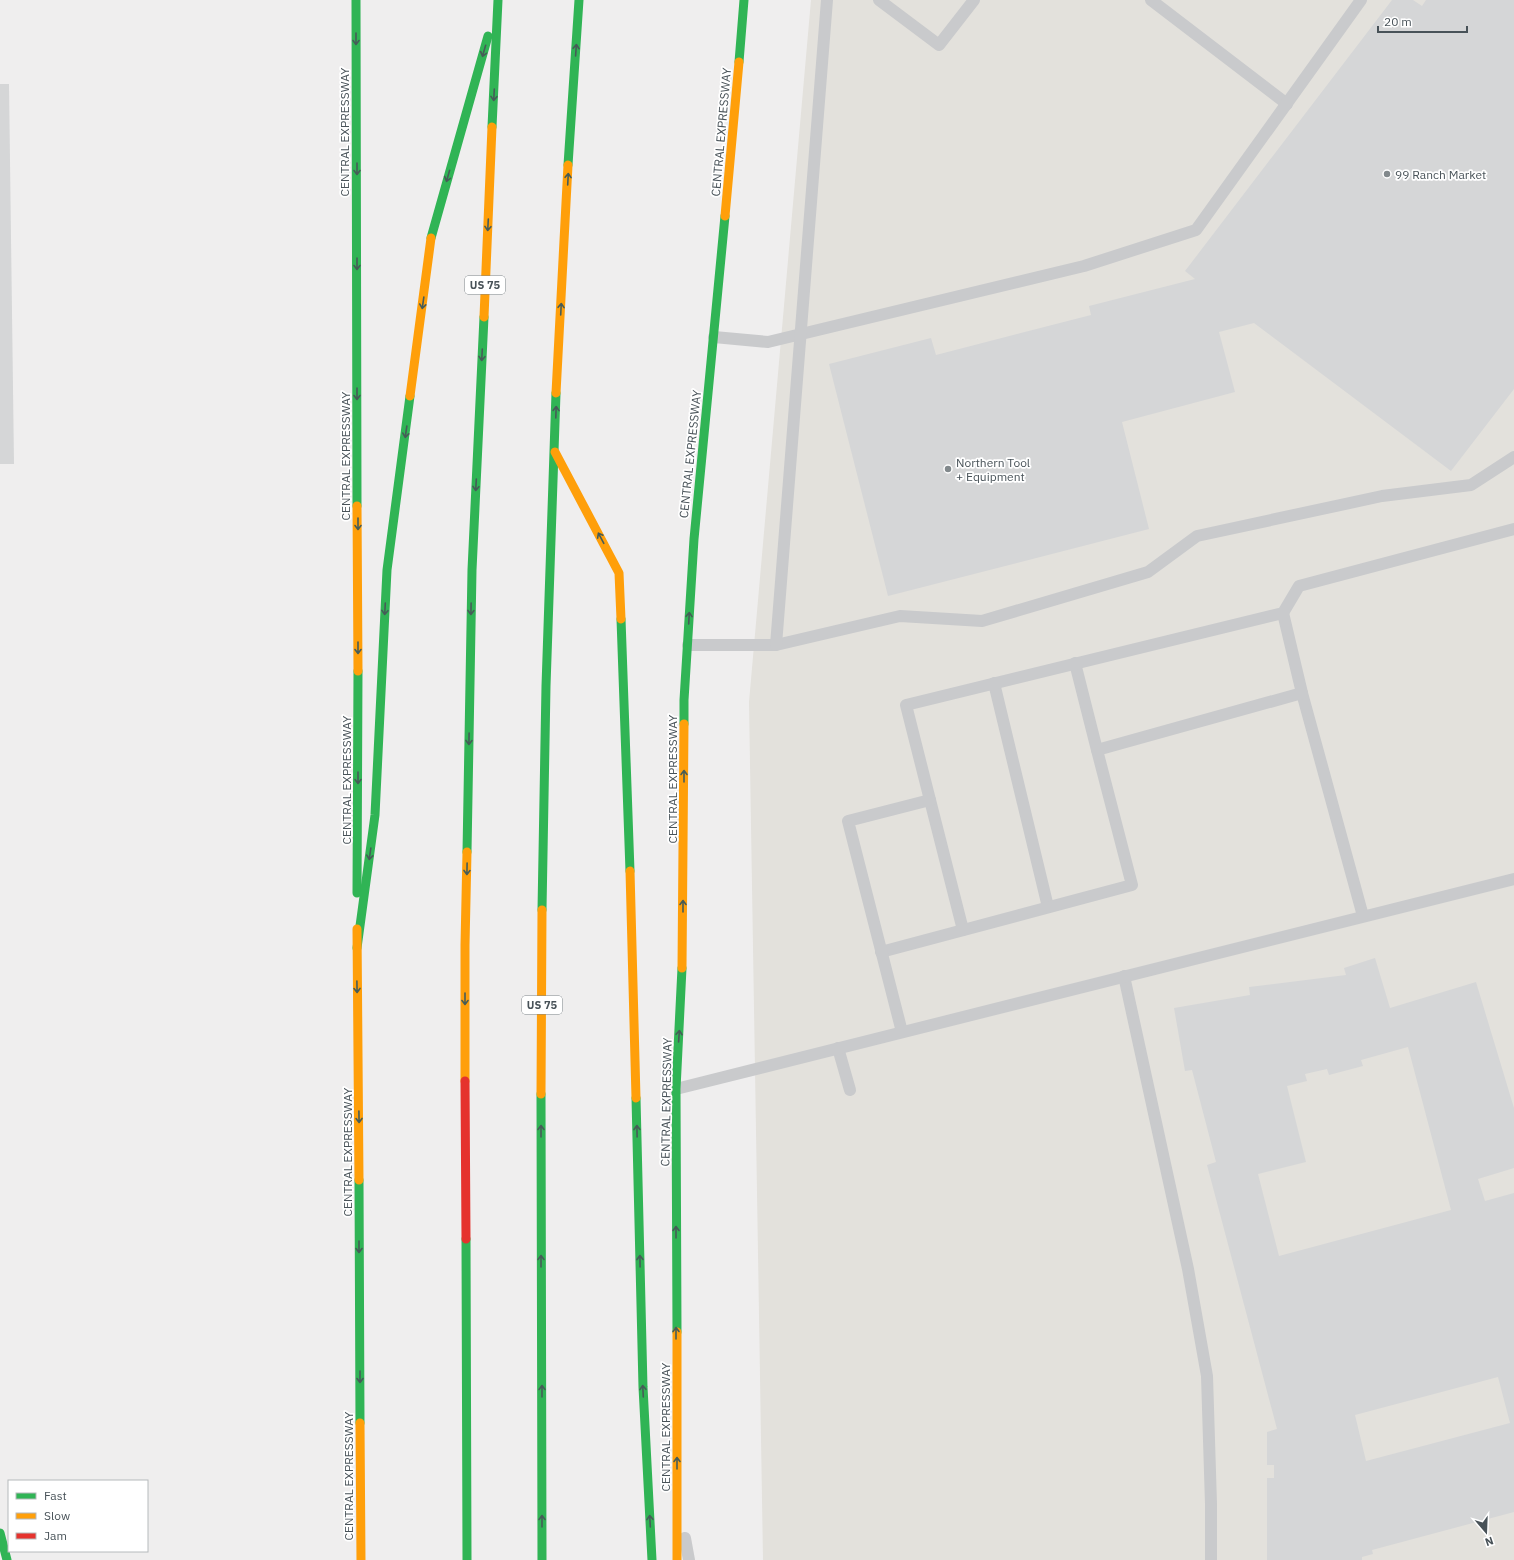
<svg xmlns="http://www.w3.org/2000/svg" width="1514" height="1560" font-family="'IBM Plex Sans',sans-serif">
<rect width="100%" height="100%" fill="#efeeee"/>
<polygon fill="#e3e1dc" points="811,0 1514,0 1514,1560 763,1560 749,702"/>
<g fill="#d5d6d7" fill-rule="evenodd">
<polygon points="1392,0 1413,0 1422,6 1426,0 1514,0 1514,389 1451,471 1254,323 1219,332 1235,392 1122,422 1149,529 888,596 829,364 931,338 936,355 1091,315 1089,306 1195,279 1185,271"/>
<polygon points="0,84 9,84 14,464 0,464"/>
<path d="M 1375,958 L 1390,1008 L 1476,982 L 1514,1108 L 1514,1168 L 1478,1179 L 1485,1201 L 1514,1193 L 1514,1512 L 1372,1550 L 1373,1554 L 1362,1557 L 1362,1560 L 1267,1560 L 1267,1478 L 1274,1478 L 1274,1465 L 1267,1465 L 1267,1432 L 1277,1429 L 1207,1165 L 1216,1162 L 1192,1070 L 1185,1071 L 1174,1008 L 1250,995 L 1249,987 L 1346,975 L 1344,968 ZM 1408,1047 L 1451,1210 L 1279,1256 L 1258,1174 L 1306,1162 L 1287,1086 L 1307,1081 L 1305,1074 L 1327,1069 L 1329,1075 L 1363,1066 L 1361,1060 ZM 1498,1377 L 1510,1423 L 1366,1461 L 1355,1415 Z"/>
</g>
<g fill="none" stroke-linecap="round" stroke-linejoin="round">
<g stroke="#c9cacc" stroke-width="12">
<polyline points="879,0 939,45 974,0"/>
<polyline points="1151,0 1287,104"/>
<polyline points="714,337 768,342 1084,266 1196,230 1361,0"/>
<polyline points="688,645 776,645 900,616 982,621 1148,572 1197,536 1382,496 1471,485 1514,457"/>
<polyline points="776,645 827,0"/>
<polyline points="1075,663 1097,750"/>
<polyline points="994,683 1048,907"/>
<polyline points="1302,693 1363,916"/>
<polyline points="930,800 963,930"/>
<polyline points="881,952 1132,885 1097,750 1302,693 1283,613"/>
<polyline points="1124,976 1188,1269 1207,1376 1211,1504 1211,1560"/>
<polyline points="902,1032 848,821 930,800 906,705 1283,613 1299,586 1514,529"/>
<polyline points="838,1048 850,1090"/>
<polyline points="676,1089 1514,879"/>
<polyline points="685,1538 689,1560"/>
</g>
<g stroke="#30b455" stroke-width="9">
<polyline points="356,0 357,506"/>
<polyline points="739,62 744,0"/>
<polyline points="492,127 498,0"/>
<polyline points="568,165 579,0"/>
<polyline points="431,238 488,36"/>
<polyline points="621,619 630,871"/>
<polyline points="684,724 684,700 694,539 725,216"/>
<polyline points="467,852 472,570 484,317"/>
<polyline points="357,893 358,671"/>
<polyline points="542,910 546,686 556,393"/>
<polyline points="357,948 375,815 387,570 410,396"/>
<polyline points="541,1094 542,1560"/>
<polyline points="636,1098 643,1387 652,1560"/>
<polyline points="359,1180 360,1423"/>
<polyline points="466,1239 467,1560"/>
<polyline points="677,1332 676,1089 682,968"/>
<polyline points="0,1533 7,1560"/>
</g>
<g stroke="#ff9f0a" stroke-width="9">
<polyline points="725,216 739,62"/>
<polyline points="484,317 492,127"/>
<polyline points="556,393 568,165"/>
<polyline points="410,396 431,238"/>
<polyline points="555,452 619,573 621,619"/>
<polyline points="357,506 358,671"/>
<polyline points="630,871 636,1098"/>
<polyline points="357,929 359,1180"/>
<polyline points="682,968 684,724"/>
<polyline points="465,1081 465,945 467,852"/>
<polyline points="541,1094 542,910"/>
<polyline points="677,1332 677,1560"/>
<polyline points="360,1423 361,1560"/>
</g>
<polyline stroke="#e5322d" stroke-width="9" points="465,1081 466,1239"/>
</g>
<defs><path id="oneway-shaft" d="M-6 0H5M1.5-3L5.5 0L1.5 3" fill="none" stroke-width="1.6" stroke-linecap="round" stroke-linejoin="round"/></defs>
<g stroke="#465c58">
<use href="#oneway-shaft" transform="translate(356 39) rotate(90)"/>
<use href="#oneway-shaft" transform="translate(576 50) rotate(-86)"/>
<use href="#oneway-shaft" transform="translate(484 51) rotate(106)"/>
<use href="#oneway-shaft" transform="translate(494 95) rotate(93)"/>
<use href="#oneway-shaft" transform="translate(357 169) rotate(90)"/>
<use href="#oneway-shaft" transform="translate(448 176) rotate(106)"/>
<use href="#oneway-shaft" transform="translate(568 179) rotate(-87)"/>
<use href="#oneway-shaft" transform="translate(488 225) rotate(93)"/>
<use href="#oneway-shaft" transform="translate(357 264) rotate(90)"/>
<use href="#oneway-shaft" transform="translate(423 303) rotate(98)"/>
<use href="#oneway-shaft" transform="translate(561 309) rotate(-87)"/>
<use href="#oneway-shaft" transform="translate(482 355) rotate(93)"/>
<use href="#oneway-shaft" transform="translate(357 394) rotate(90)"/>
<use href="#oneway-shaft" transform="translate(556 412) rotate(-88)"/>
<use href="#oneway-shaft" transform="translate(406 432) rotate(98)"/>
<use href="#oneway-shaft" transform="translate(476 485) rotate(93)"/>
<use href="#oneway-shaft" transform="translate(358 524) rotate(90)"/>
<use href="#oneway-shaft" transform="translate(601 538) rotate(-118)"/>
<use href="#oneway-shaft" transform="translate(385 609) rotate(93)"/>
<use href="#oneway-shaft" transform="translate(471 609) rotate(91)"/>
<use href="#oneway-shaft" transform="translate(689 618) rotate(-87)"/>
<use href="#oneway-shaft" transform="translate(358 648) rotate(90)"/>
<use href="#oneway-shaft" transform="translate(469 739) rotate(91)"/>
<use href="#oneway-shaft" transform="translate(684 776) rotate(-90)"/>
<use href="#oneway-shaft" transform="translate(358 778) rotate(90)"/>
<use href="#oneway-shaft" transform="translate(370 854) rotate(98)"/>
<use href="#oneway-shaft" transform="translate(467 869) rotate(91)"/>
<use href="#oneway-shaft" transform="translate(683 906) rotate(-90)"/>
<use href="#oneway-shaft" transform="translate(357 987) rotate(89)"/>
<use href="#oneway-shaft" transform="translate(465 999) rotate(90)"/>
<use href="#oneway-shaft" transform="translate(679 1036) rotate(-86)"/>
<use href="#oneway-shaft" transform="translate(359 1117) rotate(89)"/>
<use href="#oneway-shaft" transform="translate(541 1131) rotate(-90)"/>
<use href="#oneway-shaft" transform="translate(637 1131) rotate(-91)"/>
<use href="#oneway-shaft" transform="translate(676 1232) rotate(-90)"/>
<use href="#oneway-shaft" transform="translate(359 1247) rotate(90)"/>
<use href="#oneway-shaft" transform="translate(541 1261) rotate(-90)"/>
<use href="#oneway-shaft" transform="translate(640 1261) rotate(-91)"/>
<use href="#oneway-shaft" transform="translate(676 1333) rotate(-90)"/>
<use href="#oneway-shaft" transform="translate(360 1377) rotate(90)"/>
<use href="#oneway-shaft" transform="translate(542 1391) rotate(-90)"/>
<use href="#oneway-shaft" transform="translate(643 1391) rotate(-93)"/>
<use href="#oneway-shaft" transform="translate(677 1463) rotate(-90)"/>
<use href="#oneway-shaft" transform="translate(542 1521) rotate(-90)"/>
<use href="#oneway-shaft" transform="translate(650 1521) rotate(-93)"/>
</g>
<g fill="#82898c" stroke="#fff" stroke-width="1.5">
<circle cx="1387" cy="174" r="4"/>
<circle cx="948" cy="469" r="4"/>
</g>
<g text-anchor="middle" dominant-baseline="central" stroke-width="3.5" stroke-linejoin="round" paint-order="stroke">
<g fill="#fff" stroke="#7f868a" stroke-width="1">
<rect x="465" y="276" width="40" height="18" rx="3"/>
<rect x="522" y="996" width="40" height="18" rx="3"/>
</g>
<g font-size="11" font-weight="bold" fill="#485258">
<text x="485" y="285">US 75</text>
<text x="542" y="1005">US 75</text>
</g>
<g font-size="12" fill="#485258" stroke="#fff">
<text transform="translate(344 132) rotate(-90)">CENTRAL EXPRESSWAY</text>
<text transform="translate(721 132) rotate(-85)">CENTRAL EXPRESSWAY</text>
<text transform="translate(690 454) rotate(-84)">CENTRAL EXPRESSWAY</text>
<text transform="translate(345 456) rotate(-90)">CENTRAL EXPRESSWAY</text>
<text transform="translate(672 779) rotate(-90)">CENTRAL EXPRESSWAY</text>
<text transform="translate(346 780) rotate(-90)">CENTRAL EXPRESSWAY</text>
<text transform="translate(666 1102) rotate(-89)">CENTRAL EXPRESSWAY</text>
<text transform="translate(347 1152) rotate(-90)">CENTRAL EXPRESSWAY</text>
<text transform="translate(665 1427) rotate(-90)">CENTRAL EXPRESSWAY</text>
<text transform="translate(348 1476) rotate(-90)">CENTRAL EXPRESSWAY</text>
</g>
<g font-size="12" fill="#485258" stroke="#fff" text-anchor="start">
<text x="1395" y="174">99 Ranch Market</text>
<text x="956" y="462">Northern Tool<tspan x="956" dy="14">+ Equipment</tspan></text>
</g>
</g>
<rect x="8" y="1480" width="140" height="72" fill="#ffffff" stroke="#b6babc"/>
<rect x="16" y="1493" width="20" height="6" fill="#30b455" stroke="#b6babc"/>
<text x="44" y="1500" font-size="12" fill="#485258">Fast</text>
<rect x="16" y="1513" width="20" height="6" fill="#ff9f0a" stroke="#b6babc"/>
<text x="44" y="1520" font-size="12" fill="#485258">Slow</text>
<rect x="16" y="1533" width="20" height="6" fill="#e5322d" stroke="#b6babc"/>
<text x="44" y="1540" font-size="12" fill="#485258">Jam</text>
<g transform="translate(1486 1532) rotate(161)" stroke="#ffffff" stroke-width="3" paint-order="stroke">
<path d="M0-3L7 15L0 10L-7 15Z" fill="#485258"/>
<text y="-6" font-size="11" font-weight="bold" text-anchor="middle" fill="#485258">N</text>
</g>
<path d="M1378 26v6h89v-6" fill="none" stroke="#485258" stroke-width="2"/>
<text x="1384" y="26" font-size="12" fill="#485258" stroke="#ffffff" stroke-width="3" paint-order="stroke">20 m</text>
</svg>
